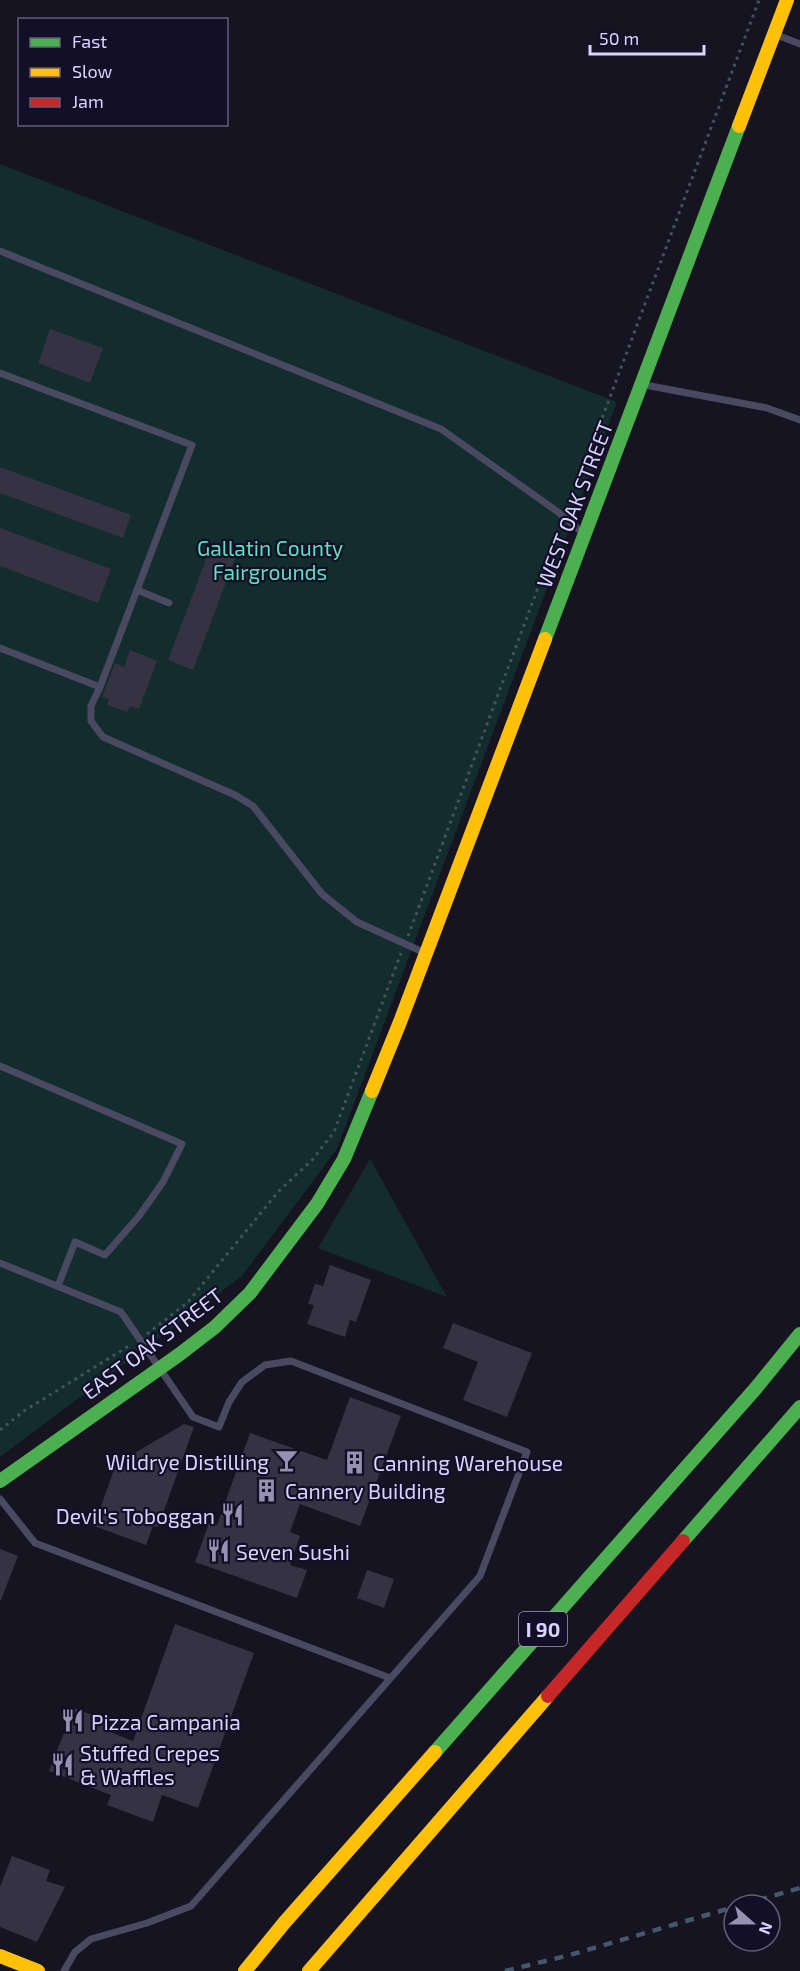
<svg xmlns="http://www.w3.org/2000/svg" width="800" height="1971" font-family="'Exo 2',sans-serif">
<rect width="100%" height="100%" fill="#161421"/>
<g fill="#132c2d">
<polygon points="0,164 617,402 337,1149 242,1276 0,1457"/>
<polygon points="370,1159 447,1297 318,1248"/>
</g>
<g fill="#343243">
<polygon points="50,329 103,348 90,383 38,363"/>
<polygon points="0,467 131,515 123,538 0,493"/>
<polygon points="0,528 111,569 98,603 0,566"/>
<polygon points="210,549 235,558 193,670 168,660"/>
<polygon points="130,650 157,661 139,709 130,706 127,712 107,705 109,699 102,697 115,663 124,667"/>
<polygon points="330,1265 371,1280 356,1322 350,1320 345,1337 307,1324 314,1305 308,1304 315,1284 323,1286"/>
<polygon points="453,1323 532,1353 507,1417 463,1400 478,1362 443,1348"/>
<polygon points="350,1397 401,1416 360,1526 300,1504 290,1532 300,1536 290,1565 307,1570 297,1598 195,1562 209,1523 217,1525 250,1433 327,1460"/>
<polygon points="184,1424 194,1427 158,1527 153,1526 146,1545 94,1526 116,1464"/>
<polygon points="0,1549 18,1556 1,1600 0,1600"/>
<polygon points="367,1570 394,1579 384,1608 357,1598"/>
<polygon points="175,1624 254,1653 198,1808 162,1795 153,1822 107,1805 111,1795 49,1771 74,1708 108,1721 105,1730 133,1741"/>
<polygon points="12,1856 50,1870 46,1881 65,1887 37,1942 0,1927 0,1887"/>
</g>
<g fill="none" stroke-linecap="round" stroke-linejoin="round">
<g stroke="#44505f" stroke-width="3" stroke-dasharray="3 4.5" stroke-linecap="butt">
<polyline points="568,509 759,0"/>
<polyline points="408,936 561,526"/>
<polyline points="147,1334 188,1302 278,1192 313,1159 334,1132 401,953"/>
<polyline points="0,1430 24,1411 132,1344"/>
</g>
<g stroke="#4a4962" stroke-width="7">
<polyline points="777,35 800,44"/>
<polyline points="0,251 441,429 558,512 583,533"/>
<polyline points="0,373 192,445 137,590"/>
<polyline points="645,385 767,408 800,420"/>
<polyline points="0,648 100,687 137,590 169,603"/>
<polyline points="100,687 91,706 91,721 103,737 235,795 253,806 322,894 357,922 423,952"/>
<polyline points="0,1066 182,1144 163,1182 139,1216 105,1255 75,1242 58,1286"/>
<polyline points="0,1263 121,1312 193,1417 219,1427 229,1402 242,1382 265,1365 291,1361 527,1452 480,1576 191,1906 147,1923 91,1939 75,1952 64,1971"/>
<polyline points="0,1499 35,1543 390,1678"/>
</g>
<g stroke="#4caf50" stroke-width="14">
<polyline points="545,639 739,126"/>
<polyline points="0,1481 180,1354 215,1327 250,1293 317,1204 344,1159 372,1091"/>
<polyline points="683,1541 800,1407"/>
<polyline points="435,1752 756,1388 800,1334"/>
</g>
<g stroke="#ffc107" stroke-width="14">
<polyline points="739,126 787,0"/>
<polyline points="372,1091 400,1022 545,639"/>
<polyline points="0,1956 38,1971"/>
<polyline points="245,1971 284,1923 435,1752"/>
<polyline points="309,1971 548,1696"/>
</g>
<polyline stroke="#c62828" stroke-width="14" points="548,1696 683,1541"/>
<g stroke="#43596b" stroke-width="4.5" stroke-dasharray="9 8" stroke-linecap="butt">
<polyline points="742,1905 800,1888"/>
<polyline points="505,1971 570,1955 734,1907"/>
</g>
</g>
<defs>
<symbol id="bar-bare" viewBox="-9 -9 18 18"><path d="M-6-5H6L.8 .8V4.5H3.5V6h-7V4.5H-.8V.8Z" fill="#9591b1" stroke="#130f26" stroke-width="2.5" paint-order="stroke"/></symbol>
<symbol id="building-bare" viewBox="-9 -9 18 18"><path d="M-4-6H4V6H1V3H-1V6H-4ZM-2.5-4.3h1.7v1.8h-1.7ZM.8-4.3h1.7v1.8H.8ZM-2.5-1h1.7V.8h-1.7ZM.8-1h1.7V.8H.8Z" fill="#9591b1" stroke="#130f26" stroke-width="2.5" paint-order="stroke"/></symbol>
<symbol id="restaurant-bare" viewBox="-9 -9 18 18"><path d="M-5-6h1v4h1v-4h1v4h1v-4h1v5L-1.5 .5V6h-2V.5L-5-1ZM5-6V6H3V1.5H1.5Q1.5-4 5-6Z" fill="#9591b1" stroke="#130f26" stroke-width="2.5" paint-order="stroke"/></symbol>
</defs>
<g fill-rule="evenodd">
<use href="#bar-bare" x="270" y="1444" width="33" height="33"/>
<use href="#building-bare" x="338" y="1446" width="33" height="33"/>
<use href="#building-bare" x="250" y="1474" width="33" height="33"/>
<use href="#restaurant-bare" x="216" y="1498" width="33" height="33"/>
<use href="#restaurant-bare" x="202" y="1534" width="33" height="33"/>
<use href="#restaurant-bare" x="56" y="1704" width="33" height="33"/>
<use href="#restaurant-bare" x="46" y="1748" width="33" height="33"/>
</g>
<g text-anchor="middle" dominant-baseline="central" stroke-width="4.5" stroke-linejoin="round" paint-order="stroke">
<rect fill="#130f26" stroke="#9e99be" stroke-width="1.5" x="519" y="1612" width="48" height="34" rx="4.5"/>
<g font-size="20" font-weight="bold" fill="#d9d4ff">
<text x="543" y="1629">I 90</text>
</g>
<g font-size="21" fill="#d9d4ff" stroke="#130f26">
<text transform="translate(574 504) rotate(-69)">WEST OAK STREET</text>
<text transform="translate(152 1343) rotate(-37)">EAST OAK STREET</text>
</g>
<g font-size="21" fill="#5fe0c0" stroke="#130f26">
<text x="270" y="547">Gallatin County<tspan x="270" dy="24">Fairgrounds</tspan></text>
</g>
<g font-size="21" fill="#d9d4ff" stroke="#130f26" text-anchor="start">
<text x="269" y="1461" text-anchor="end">Wildrye Distilling</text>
<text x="373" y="1462">Canning Warehouse</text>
<text x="285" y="1490">Cannery Building</text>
<text x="215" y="1515" text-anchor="end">Devil's Toboggan</text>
<text x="236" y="1551">Seven Sushi</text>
<text x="91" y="1721">Pizza Campania</text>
<text x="80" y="1752">Stuffed Crepes<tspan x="80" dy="24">&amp; Waffles</tspan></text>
</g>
</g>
<rect x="18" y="18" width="210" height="108" fill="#130f26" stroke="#625e7d" stroke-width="1.5"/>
<rect x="30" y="38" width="30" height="9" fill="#4caf50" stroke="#625e7d" stroke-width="1.5"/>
<text x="72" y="48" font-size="18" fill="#d9d4ff">Fast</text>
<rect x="30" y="68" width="30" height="9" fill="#ffc107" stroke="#625e7d" stroke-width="1.5"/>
<text x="72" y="78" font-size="18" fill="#d9d4ff">Slow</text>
<rect x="30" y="98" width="30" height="9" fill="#c62828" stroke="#625e7d" stroke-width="1.5"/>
<text x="72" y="108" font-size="18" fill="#d9d4ff">Jam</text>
<g transform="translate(752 1923) rotate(111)"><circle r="28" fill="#130f26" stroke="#625e7d" stroke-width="1.5"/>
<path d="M0-4.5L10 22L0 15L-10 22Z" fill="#9591b1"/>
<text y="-9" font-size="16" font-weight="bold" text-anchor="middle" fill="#d9d4ff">N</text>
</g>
<path d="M590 45v9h114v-9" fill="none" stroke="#d9d4ff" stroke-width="3"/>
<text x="599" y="45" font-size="18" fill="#d9d4ff" stroke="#130f26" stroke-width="4.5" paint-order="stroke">50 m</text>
</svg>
